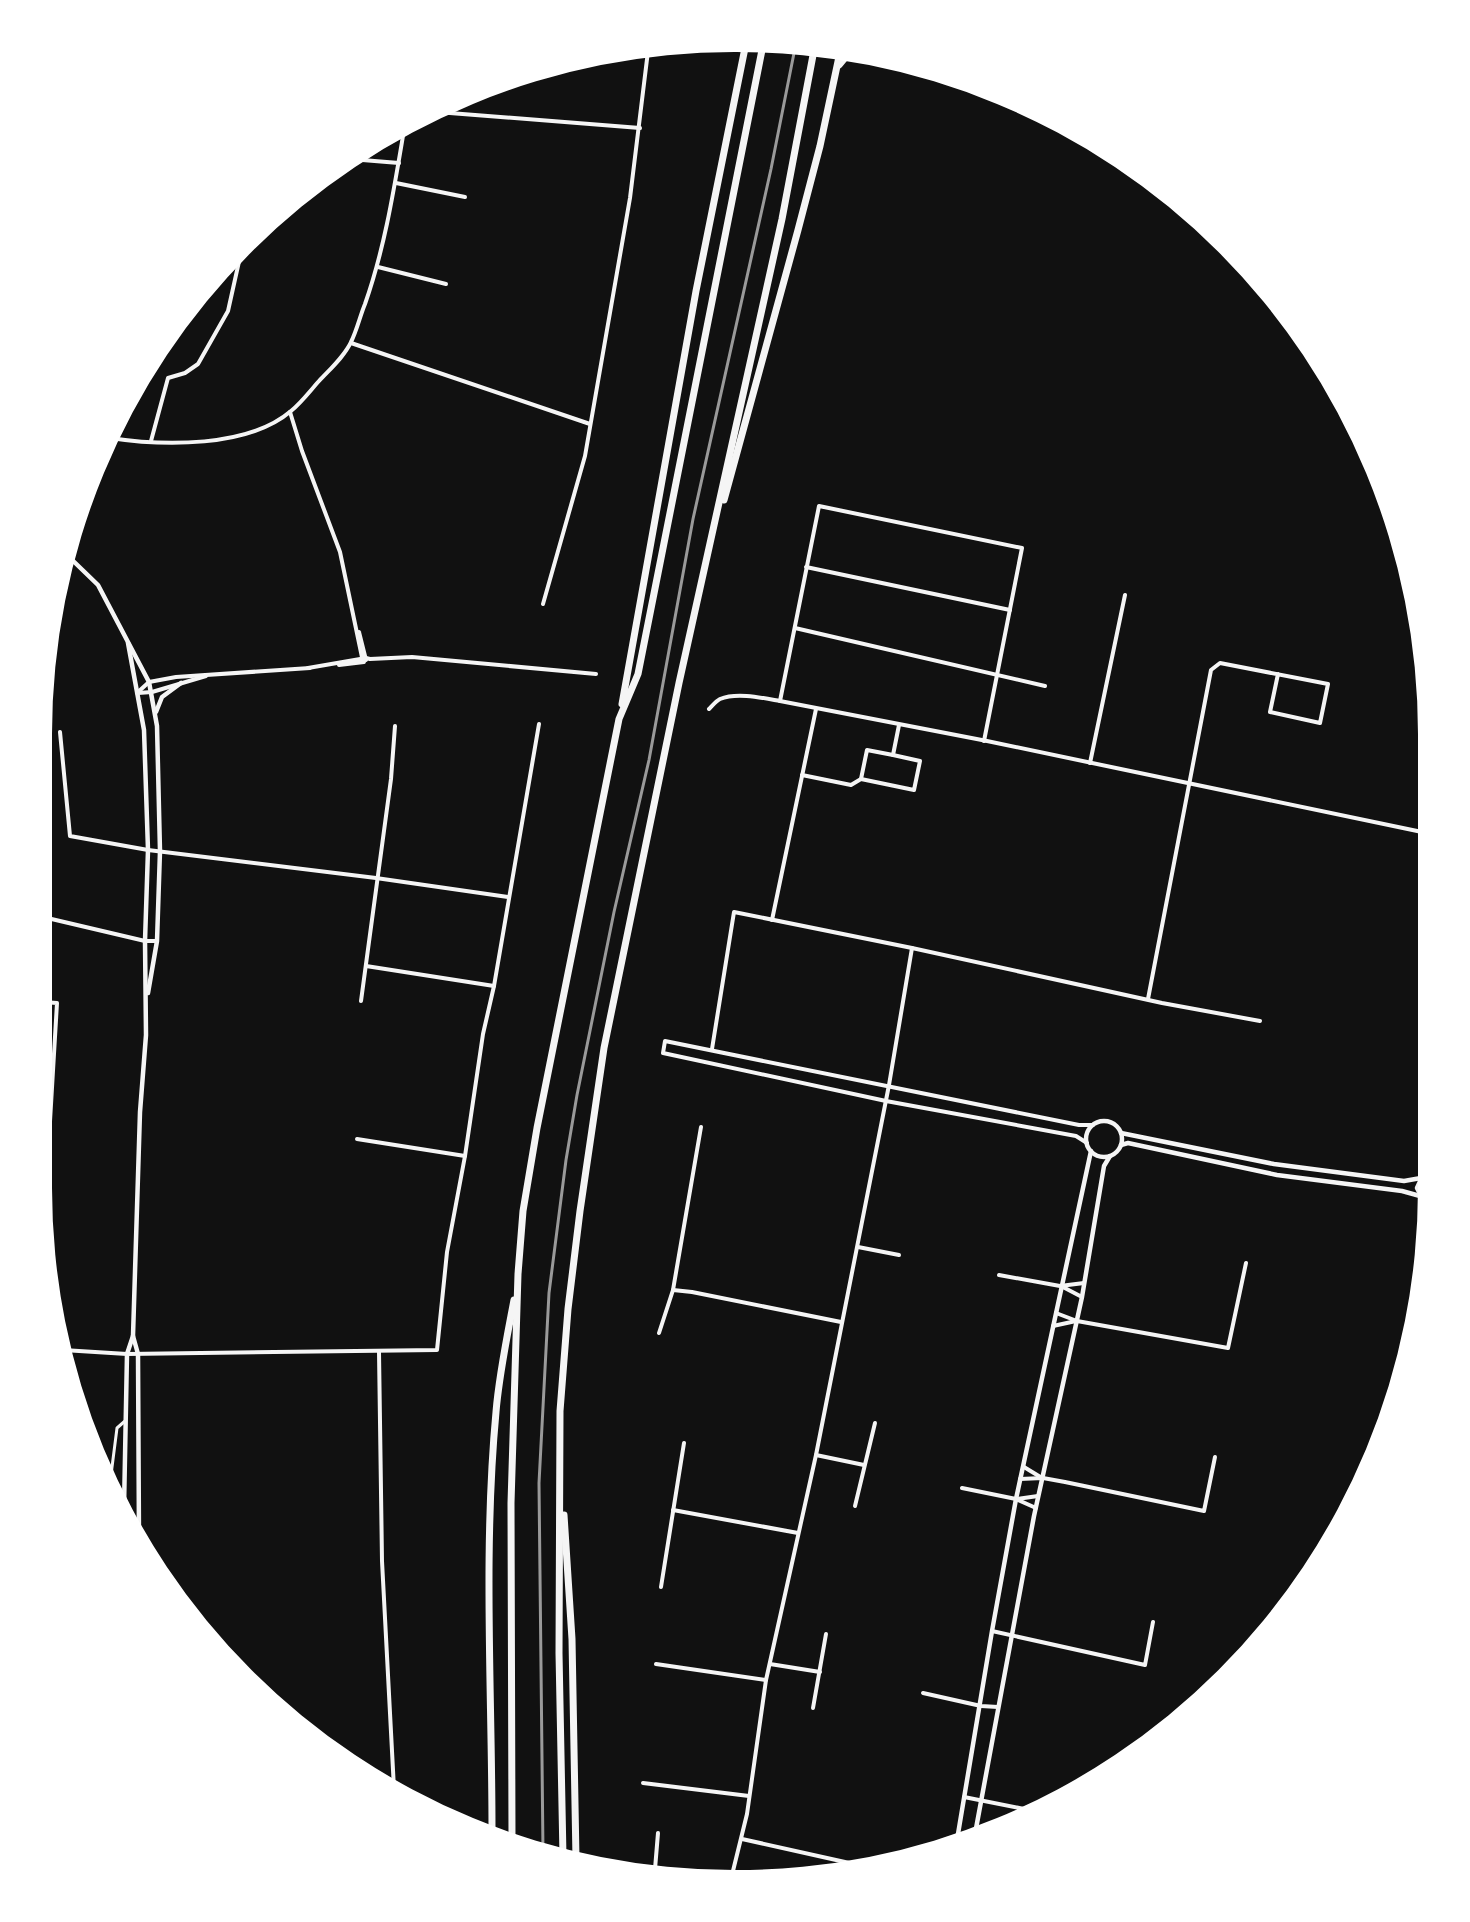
<svg xmlns="http://www.w3.org/2000/svg" width="1470" height="1922" font-family="Montserrat,sans-serif">
<rect width="100%" height="100%" fill="#111"/>
<g fill="none" stroke-linecap="round" stroke-linejoin="round">
<polyline stroke="#f5f5f5" stroke-width="3" points="111,1475 117,1428 125,1421"/>
<g stroke="#f5f5f5" stroke-width="4">
<polyline points="437,112 640,128"/>
<polyline points="350,159 399,163"/>
<polyline points="396,183 465,197"/>
<polyline points="378,267 446,284"/>
<polyline points="351,343 590,424"/>
<polyline points="290,412 302,451 340,552 363,662"/>
<path d="M 110,438 C 163,446 248,448 291,411 C 301,403 310,391 319,381 C 330,369 344,357 351,342 C 357,330 360,316 365,304 C 385,247 394,189 404,130"/>
<polyline points="151,441 168,378 185,373 198,364 228,311 242,248"/>
<polyline points="806,567 1010,610"/>
<polyline points="543,604 585,456 630,198 648,51"/>
<polyline points="795,628 1045,686"/>
<polyline points="359,632 366,660"/>
<polyline points="339,665 364,662"/>
<polyline points="308,668 366,658 370,659 412,657 596,674"/>
<polyline points="137,693 149,682 176,677 310,668"/>
<polyline points="138,693 152,692 206,676"/>
<polyline points="780,701 819,506 1022,548 984,741"/>
<path d="M 709,709 C 712,706 716,701 720,699 C 737,692 763,698 780,701 L 987,741 L 1422,832"/>
<polyline points="60,732 70,836 148,850 376,878 508,897"/>
<polyline points="1090,763 1125,595"/>
<polyline points="802,775 851,785 861,779 914,790 920,761 893,755 899,725"/>
<polyline points="861,779 867,750 893,755"/>
<polyline points="43,917 145,941 157,941"/>
<polyline points="772,920 816,709"/>
<polyline points="366,966 494,986"/>
<polyline points="1148,999 1211,670 1220,663 1328,684 1320,723 1270,712 1278,674"/>
<polyline points="361,1001 391,779 395,726"/>
<polyline points="43,1002 57,1003 45,1206"/>
<polyline points="712,1049 734,912 912,948 1162,1003 1260,1021"/>
<polyline points="357,1139 465,1156"/>
<polyline points="1087,1143 1076,1136 886,1101 663,1053 665,1041 1079,1125 1093,1125"/>
<polyline points="858,1247 899,1255"/>
<polyline points="999,1275 1060,1286 1084,1283"/>
<polyline points="1061,1286 1082,1297"/>
<polyline points="673,1290 692,1292 841,1322"/>
<polyline points="1056,1313 1077,1321 1228,1348 1246,1263"/>
<polyline points="1053,1326 1076,1321"/>
<polyline points="659,1333 673,1290 701,1127"/>
<polyline points="63,1350 127,1354 437,1350 447,1252 465,1156 483,1034 494,986 539,724"/>
<polyline points="379,1352 382,1561 394,1789"/>
<polyline points="816,1455 864,1465"/>
<polyline points="1024,1467 1042,1478"/>
<polyline points="1020,1479 1043,1478 1065,1482 1204,1511 1215,1457"/>
<polyline points="962,1488 1016,1499 1036,1508"/>
<polyline points="1017,1499 1038,1496"/>
<polyline points="855,1506 875,1423"/>
<polyline points="673,1510 798,1533"/>
<polyline points="661,1587 684,1443"/>
<polyline points="992,1631 1145,1665 1153,1622"/>
<polyline points="656,1664 766,1680"/>
<polyline points="770,1664 820,1672"/>
<polyline points="923,1693 981,1706 998,1707"/>
<polyline points="813,1708 826,1634"/>
<polyline points="643,1783 749,1796"/>
<polyline points="964,1797 1034,1811"/>
<polyline points="742,1839 854,1864"/>
<polyline points="655,1869 658,1833"/>
<polyline points="731,1879 747,1814 766,1680 816,1455 889,1085 912,948"/>
</g>
<g stroke="#f5f5f5" stroke-width="4.5">
<polyline points="66,554 98,585 149,682 157,726 160,851 157,941 148,993"/>
<polyline points="156,712 162,697 181,683"/>
<circle cx="1104" cy="1139" r="18"/>
<polyline points="1121,1133 1274,1164 1404,1181 1421,1178"/>
<polyline points="1121,1145 1128,1143 1277,1175 1402,1191 1420,1196"/>
<polyline points="1421,1196 1417,1188 1422,1177"/>
<polyline points="133,1336 138,1354 139,1539"/>
<polyline points="124,1508 127,1354 133,1336 140,1112 146,1035 145,941 148,850 144,730 128,643"/>
<polyline points="975,1834 1034,1516 1082,1297 1104,1166 1110,1156"/>
<polyline points="957,1840 992,1631 1016,1499 1091,1151"/>
</g>
<g stroke="#f5f5f5" stroke-width="7">
<polyline points="839,65 849,53"/>
<polyline points="724,500 798,230 820,146 840,52"/>
<polyline points="622,704 696,291 746,43"/>
<polyline points="564,1515 572,1639 576,1859"/>
<path d="M 492,1830 C 492,1691 483,1551 496,1412 C 499,1375 507,1337 514,1300"/>
<polyline points="512,1838 511,1503 518,1274 523,1211 537,1128 619,719 638,674 763,45"/>
<polyline points="563,1857 559,1653 560,1411 568,1309 580,1211 604,1048 679,683 782,219 814,50"/>
</g>
<polyline stroke="#9a9a9a" stroke-width="3" points="543,1851 539,1483 549,1293 566,1160 577,1095 614,912 649,760 693,519 771,169 795,48"/>
</g>
<path d="M0 0H1470V1922H0ZM734 52H736A682 682 0 0 1 1418 734V1188A682 682 0 0 1 736 1870H734A682 682 0 0 1 52 1188V734A682 682 0 0 1 734 52Z" fill="#fff" fill-rule="evenodd"/>
</svg>
